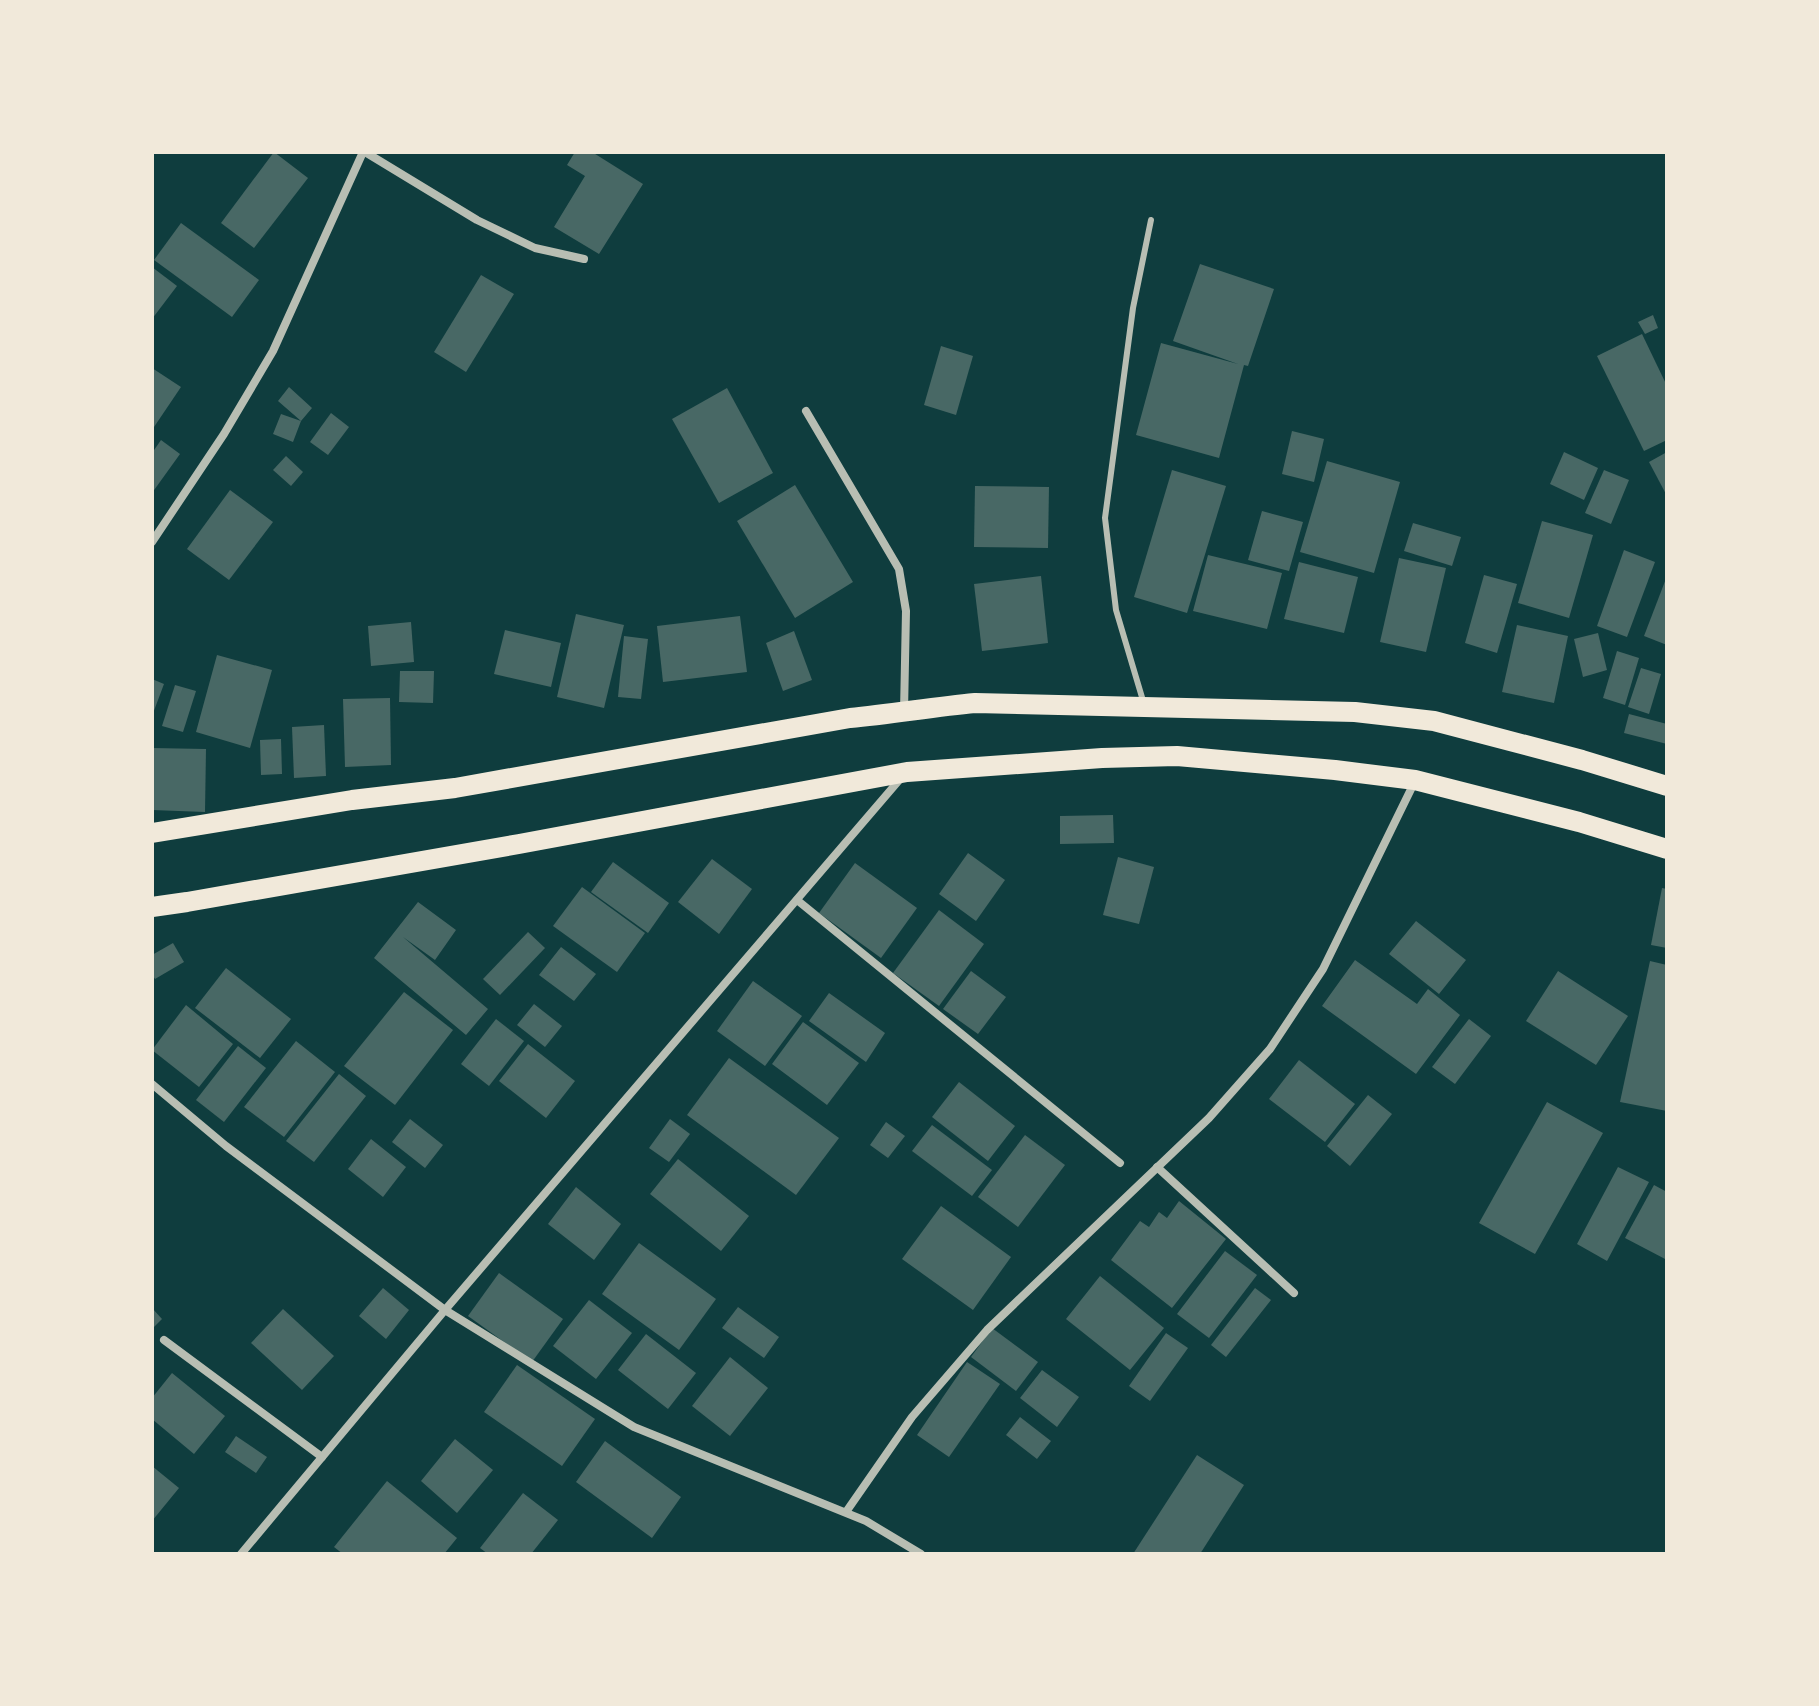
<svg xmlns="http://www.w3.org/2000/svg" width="1819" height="1706" font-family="Signika,sans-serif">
<rect width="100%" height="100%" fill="#0f3d3e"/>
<g fill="#486865">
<polygon points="274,152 308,178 254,248 221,223"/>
<polygon points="575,152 592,152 643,184 599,254 554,227 585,176 567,165"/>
<polygon points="181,223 259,280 232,317 154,260"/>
<polygon points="1200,264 1274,289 1248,366 1244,365 1219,458 1136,435 1161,343 1238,364 1173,341"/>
<polygon points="152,267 177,286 152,319"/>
<polygon points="481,275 514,294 466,372 434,352"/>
<polygon points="1653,315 1658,328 1645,334 1638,322"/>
<polygon points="1642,334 1667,386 1667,440 1644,451 1597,356"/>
<polygon points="941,346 973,356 956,415 924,405"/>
<polygon points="152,368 181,387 152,430"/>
<polygon points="289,387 312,408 301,421 293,442 273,434 281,414 301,421 278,401"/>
<polygon points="727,388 773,473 719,503 672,419"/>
<polygon points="331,413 349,427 328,455 310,442"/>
<polygon points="1292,431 1324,439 1314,482 1282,474"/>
<polygon points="161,440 180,454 152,493 152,453"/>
<polygon points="1564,452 1598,468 1584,500 1550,484"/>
<polygon points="1667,452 1667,496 1649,462"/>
<polygon points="286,456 303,472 291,486 273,470"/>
<polygon points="1327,461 1400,482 1374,573 1300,552"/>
<polygon points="1172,470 1226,486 1187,613 1134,597"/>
<polygon points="1604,470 1629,480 1611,524 1585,513"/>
<polygon points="795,485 853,582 795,618 737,521"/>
<polygon points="975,486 1049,487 1048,548 974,547"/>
<polygon points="230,490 273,522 229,580 187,549"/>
<polygon points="1262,511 1303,522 1289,571 1248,560"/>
<polygon points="1542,521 1593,535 1569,618 1518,603"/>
<polygon points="1413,523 1461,537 1452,566 1404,551"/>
<polygon points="1624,550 1655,562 1627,637 1597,626"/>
<polygon points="1208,555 1282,573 1267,629 1193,611"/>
<polygon points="1399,558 1446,568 1426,652 1380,642"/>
<polygon points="1299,562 1358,577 1344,633 1284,619"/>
<polygon points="1484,575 1517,584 1497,653 1465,643"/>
<polygon points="1041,576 1048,643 982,651 974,584"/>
<polygon points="1667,576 1667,645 1644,636"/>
<polygon points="576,614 624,625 604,708 557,697"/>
<polygon points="740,616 747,672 663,682 657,626"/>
<polygon points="411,622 414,662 371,666 368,626"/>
<polygon points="1517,625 1568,636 1554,703 1502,692"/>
<polygon points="505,630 561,643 551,687 494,674"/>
<polygon points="794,631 812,680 783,691 766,643"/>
<polygon points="1598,633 1607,670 1583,677 1574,639"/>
<polygon points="624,636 648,639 641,699 618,697"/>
<polygon points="1617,651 1639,658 1625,705 1603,698"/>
<polygon points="217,655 272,670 250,748 196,732"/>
<polygon points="1641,668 1661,674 1649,714 1628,707"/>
<polygon points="400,671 434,671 433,703 399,702"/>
<polygon points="152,679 164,684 152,716"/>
<polygon points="175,685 196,691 183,732 162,726"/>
<polygon points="390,698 391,765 345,767 343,699"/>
<polygon points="1629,714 1667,724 1667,744 1624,733"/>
<polygon points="324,725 326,776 294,778 292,727"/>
<polygon points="281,739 282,774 261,775 260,740"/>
<polygon points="152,748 206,749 205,812 152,810"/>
<polygon points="1113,815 1114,843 1060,844 1060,816"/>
<polygon points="968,853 1005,880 976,921 939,894"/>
<polygon points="1118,857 1154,867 1139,924 1103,915"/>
<polygon points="712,859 752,889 719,934 678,902"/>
<polygon points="613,862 669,903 648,933 591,892"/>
<polygon points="855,863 917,908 881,958 819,913"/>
<polygon points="582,887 645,933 617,972 553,926"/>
<polygon points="1662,888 1667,889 1667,948 1651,945"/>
<polygon points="418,902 456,930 435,960 403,937 488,1009 466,1035 374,958"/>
<polygon points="939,910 984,944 939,1006 893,973"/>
<polygon points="1416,921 1466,960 1439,994 1389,954"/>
<polygon points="528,932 545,948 500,995 483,979"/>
<polygon points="173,943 184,962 155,979 152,974 152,955"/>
<polygon points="561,947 596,974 574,1001 539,975"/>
<polygon points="1355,960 1417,1004 1428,989 1460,1015 1416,1074 1322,1006"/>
<polygon points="1650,961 1667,965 1667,1111 1620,1102"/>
<polygon points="226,968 291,1019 260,1058 195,1008"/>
<polygon points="971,971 1006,997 978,1034 943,1009"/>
<polygon points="1558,971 1628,1016 1596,1065 1526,1021"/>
<polygon points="753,981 802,1016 765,1066 717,1031"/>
<polygon points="404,992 453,1030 395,1105 344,1066"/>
<polygon points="829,993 885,1033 866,1062 809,1021"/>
<polygon points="534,1004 562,1026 545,1047 517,1025"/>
<polygon points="186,1005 233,1044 199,1087 152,1050"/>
<polygon points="496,1019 524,1041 489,1086 461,1064"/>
<polygon points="1469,1019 1491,1036 1455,1084 1432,1067"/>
<polygon points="803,1022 859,1063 827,1105 772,1064"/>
<polygon points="296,1041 335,1072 284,1137 244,1107"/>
<polygon points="528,1044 575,1081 546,1118 499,1081"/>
<polygon points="238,1046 266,1068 224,1122 196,1100"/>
<polygon points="729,1058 839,1138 796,1195 687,1115"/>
<polygon points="1299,1060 1355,1104 1325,1142 1269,1099"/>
<polygon points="339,1074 366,1096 314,1162 286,1141"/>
<polygon points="959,1082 1015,1126 988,1161 932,1117"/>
<polygon points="1368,1095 1392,1114 1350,1166 1327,1146"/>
<polygon points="1547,1102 1603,1133 1535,1254 1479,1223"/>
<polygon points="410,1119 443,1145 425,1168 392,1142"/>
<polygon points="670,1119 690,1134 669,1162 649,1148"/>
<polygon points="886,1122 905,1136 888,1158 870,1145"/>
<polygon points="932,1125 992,1170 972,1196 912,1151"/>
<polygon points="1025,1135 1065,1165 1018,1227 978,1197"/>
<polygon points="371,1139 406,1167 383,1197 348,1169"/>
<polygon points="678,1159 749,1216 721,1251 650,1194"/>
<polygon points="1618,1167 1649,1182 1607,1261 1577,1244"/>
<polygon points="1654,1185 1667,1192 1667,1260 1625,1238"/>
<polygon points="576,1187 621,1224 594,1260 548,1224"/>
<polygon points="1179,1201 1226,1239 1172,1308 1111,1260 1140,1221 1149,1227 1159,1212 1167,1218"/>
<polygon points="941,1206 1011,1257 973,1310 902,1259"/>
<polygon points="639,1243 716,1299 679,1350 602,1294"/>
<polygon points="1225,1251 1257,1275 1209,1338 1177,1314"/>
<polygon points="499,1273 563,1319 532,1362 468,1316"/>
<polygon points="1100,1276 1164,1328 1130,1370 1066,1319"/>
<polygon points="383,1288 409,1310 386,1339 359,1316"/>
<polygon points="1255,1288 1271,1300 1226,1357 1211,1345"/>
<polygon points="589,1300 632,1333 596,1379 553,1346"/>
<polygon points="738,1307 779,1337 764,1358 722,1328"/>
<polygon points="152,1308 162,1319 152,1329"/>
<polygon points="283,1309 334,1356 302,1390 251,1343"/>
<polygon points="992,1328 1038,1362 1016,1391 971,1357"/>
<polygon points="1166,1333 1188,1348 1150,1401 1129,1386"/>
<polygon points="646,1334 696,1373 668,1409 618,1370"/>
<polygon points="730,1357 768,1388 730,1436 692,1406"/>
<polygon points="967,1362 1000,1384 949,1457 917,1435"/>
<polygon points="517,1365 595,1419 562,1466 484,1412"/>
<polygon points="1042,1370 1079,1397 1057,1427 1020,1398"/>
<polygon points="172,1373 225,1416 194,1454 152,1419 152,1398"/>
<polygon points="1020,1417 1051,1441 1037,1459 1006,1435"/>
<polygon points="236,1436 267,1457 256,1473 225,1452"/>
<polygon points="455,1439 493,1470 457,1513 421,1481"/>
<polygon points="605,1441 681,1497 652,1538 576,1482"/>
<polygon points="1197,1455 1244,1485 1200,1554 1133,1554"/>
<polygon points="152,1466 179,1488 152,1521"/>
<polygon points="387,1481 457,1538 444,1554 343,1554 334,1547"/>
<polygon points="523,1493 558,1520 531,1554 488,1554 480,1548"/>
</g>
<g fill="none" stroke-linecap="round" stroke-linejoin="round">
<polyline stroke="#b8beb3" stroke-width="6" points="1144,704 1116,610 1105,518 1133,308 1151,220"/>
<g stroke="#b8beb3" stroke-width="8">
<polyline points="365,152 477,220 535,248 584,259"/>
<polyline points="806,411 899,569 906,611 904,712"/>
<polyline points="152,542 224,434 273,351 363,152"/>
<polyline points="797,900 1120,1163"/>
<polyline points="152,1084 226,1146 445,1310 634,1427 866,1521 921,1554"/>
<polyline points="1157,1167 1294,1293"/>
<polyline points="164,1340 322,1457"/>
<polyline points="846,1512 912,1417 987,1330 1209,1118 1270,1049 1323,969 1415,781"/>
<polyline points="241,1554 445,1310 901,778"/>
</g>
<g stroke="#f1e9da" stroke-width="20">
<path d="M 152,833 L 352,800 L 455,788 L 850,718 C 892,714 933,707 975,703 L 1355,712 L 1434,721 L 1582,760 L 1667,786"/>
<polyline points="152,907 187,902 519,844 907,772 1102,758 1177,756 1335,770 1415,780 1579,822 1667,849"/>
</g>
</g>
<rect width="1819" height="1706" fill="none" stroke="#f1e9da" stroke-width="308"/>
</svg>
